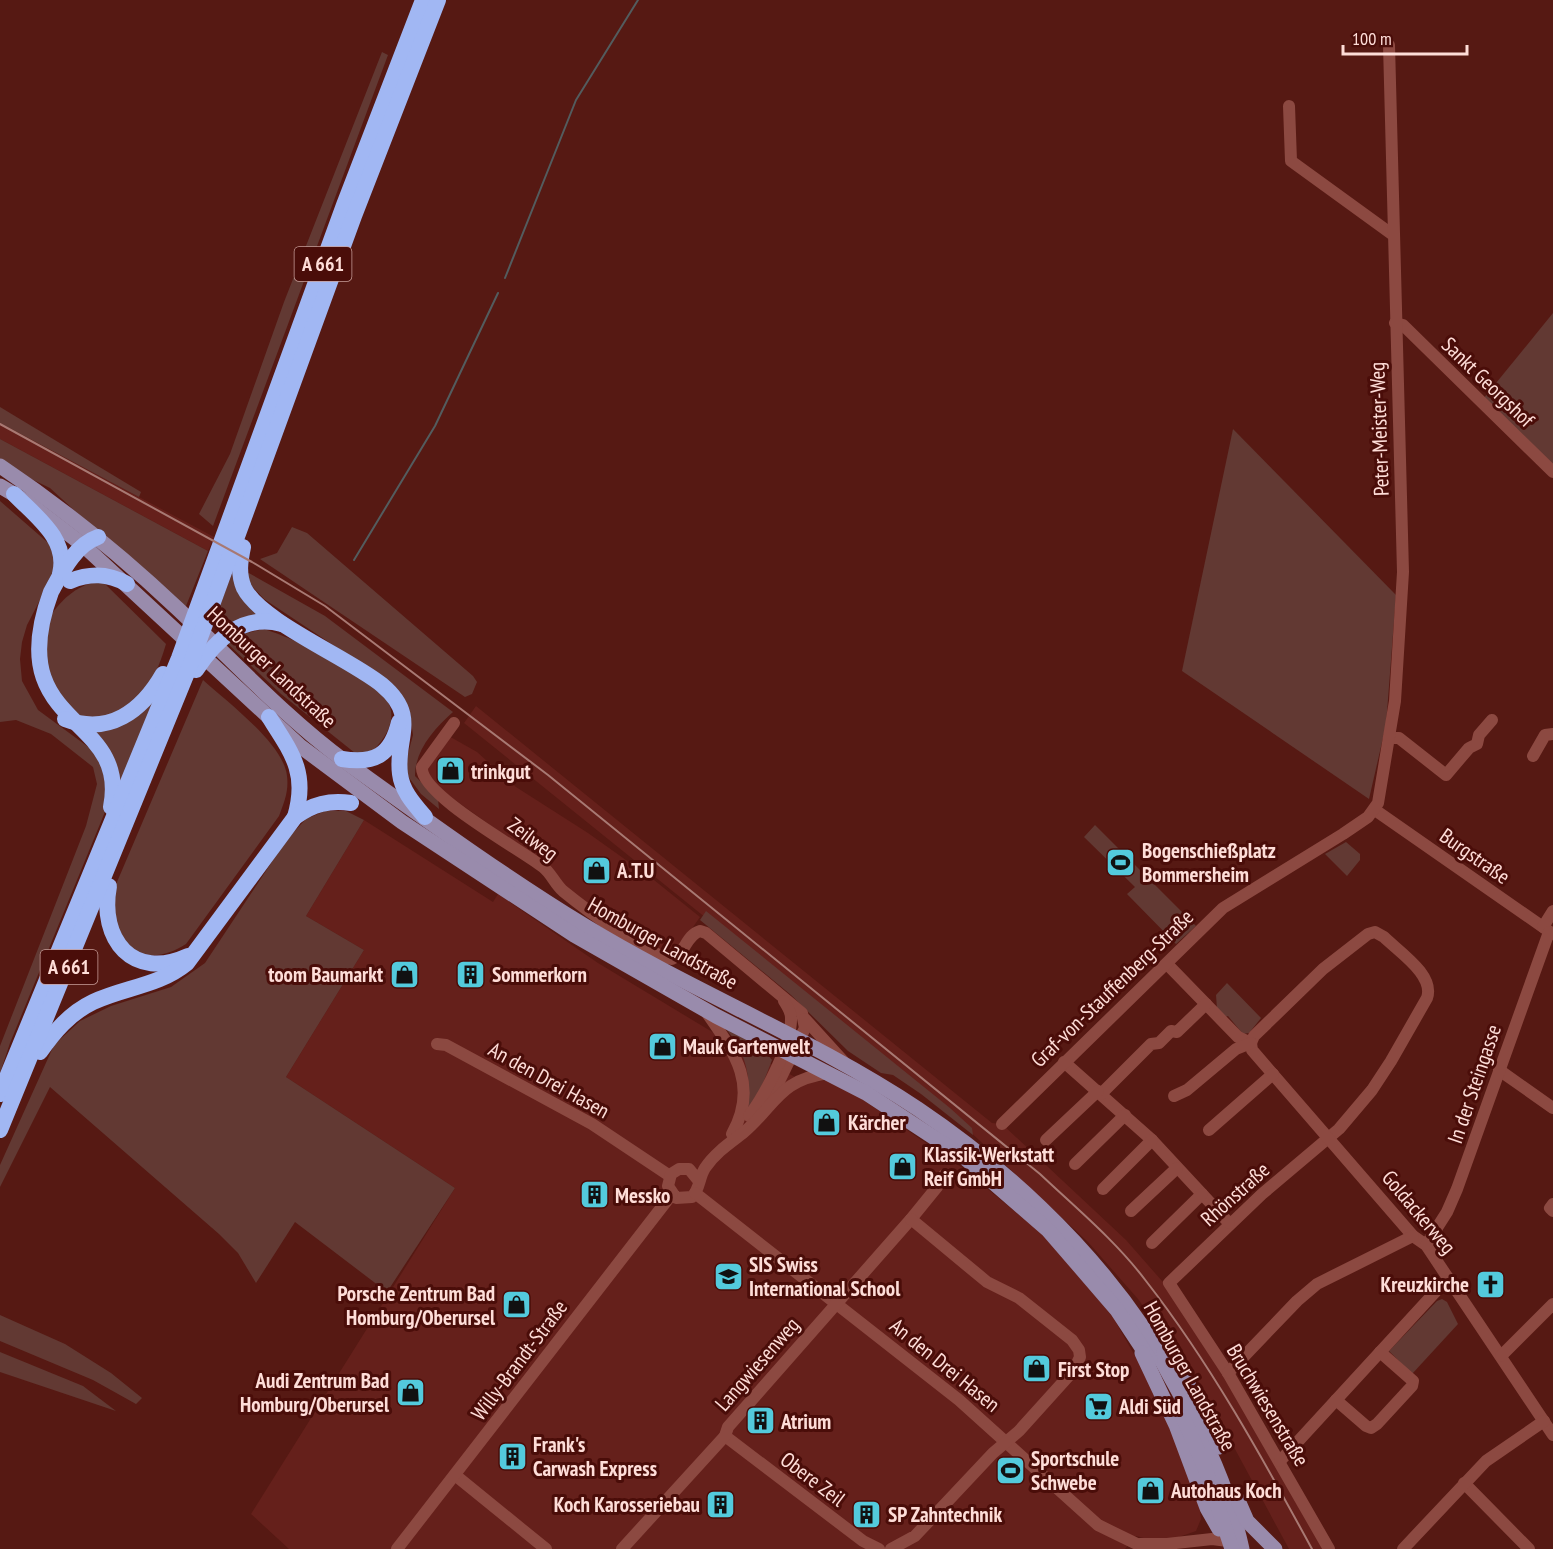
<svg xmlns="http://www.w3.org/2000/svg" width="1553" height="1549" font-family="'PT Sans Narrow',sans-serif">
<rect width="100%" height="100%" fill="#561913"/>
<g fill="#65201b">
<polygon points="0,423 214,537 208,551 0,439"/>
<polygon points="476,706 992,1123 1002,1124 1126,1240 1162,1281 1169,1283 1329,1549 1289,1549 1197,1379 1138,1299 1088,1242 964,1126 464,723"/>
<polygon points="447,735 477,752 516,787 588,833 654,880 700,917 675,953 667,954 605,916 569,890 539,860 434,785 424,767"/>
<polygon points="364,820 493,902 498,894 598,963 714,1033 806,1083 829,1080 847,1089 961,1167 1041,1233 1099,1299 1114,1319 1139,1363 1170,1427 1199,1504 1201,1519 1196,1531 1176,1538 1151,1540 1136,1536 1125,1549 289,1549 251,1514 455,1188 286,1077 364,950 306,916"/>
</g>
<g fill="#623933">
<polygon points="382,52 388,55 213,526 199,514 230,454 284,302"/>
<polygon points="1553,313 1553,467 1483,399"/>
<polygon points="0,407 141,492 139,497 0,423"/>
<polygon points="1233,429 1396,595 1386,725 1369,799 1182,671"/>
<polygon points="0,439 208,551 184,611 50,488 0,464"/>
<polygon points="0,501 54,548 54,573 27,625 22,642 20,659 22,681 38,710 91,749 106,769 107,807 10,1043 0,1073 0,1046 86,826 97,784 93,767 51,734 16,720 0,722"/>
<polygon points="292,527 307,533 473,676 477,682 472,694 465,697 260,559 277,553"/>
<polygon points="234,568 264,614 222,630 214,622"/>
<path d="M 247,572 L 325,616 L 453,712 C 434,729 415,750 415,776 L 438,799 L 439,809 L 421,794 L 407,775 L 405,765 L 413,735 L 410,714 L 336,647 L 264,599 L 249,583 Z"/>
<path d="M 102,581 L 166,644 C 150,699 118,738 57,708 L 36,641 C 49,613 70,584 102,581 Z"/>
<path d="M 263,629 C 293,637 371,675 387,701 C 399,718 384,742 370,753 L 355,753 L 281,694 L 228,644 L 233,637 Z"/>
<path d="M 203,680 C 226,701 284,744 287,776 C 289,791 284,803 279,816 L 186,944 C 157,963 127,959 116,923 C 115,918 111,911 111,905 C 111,898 115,889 117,882 Z"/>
<polygon points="154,701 120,788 74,726"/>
<polygon points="325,811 346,811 364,820 306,916 364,950 286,1077 455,1188 387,1292 295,1222 256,1283 238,1253 219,1234 50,1087 0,1187 0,1165 54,1045 80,1021 111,1006 171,987 205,963 287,839 306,819"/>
<polygon points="1095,825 1196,926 1176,944 1127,894 1135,887 1084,837"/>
<polygon points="1346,842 1360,854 1360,860 1347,876 1325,854"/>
<polygon points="706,911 950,1108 972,1128 973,1135 921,1094 893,1075 881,1073 848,1051 791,995 700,920"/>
<polygon points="1227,983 1261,1018 1249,1033 1243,1034 1228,1016 1225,1017 1217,1009 1216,995"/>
<path d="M 725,1028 L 758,1043 L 772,1060 L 758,1096 L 748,1109 C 751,1078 747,1052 725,1028 Z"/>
<polygon points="1442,1299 1447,1302 1458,1324 1412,1374 1389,1351 1437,1301"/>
<polygon points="0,1315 65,1344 111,1373 142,1398 136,1404 93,1380 0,1341"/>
<polygon points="0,1352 83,1386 116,1411 0,1372"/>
</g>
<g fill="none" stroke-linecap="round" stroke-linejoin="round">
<g stroke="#535c5e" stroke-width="2">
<polyline points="505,278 576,100 638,0"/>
<polyline points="354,560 435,426 498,293"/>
</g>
<g stroke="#8c4941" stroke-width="12">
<polyline points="1289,106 1291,161 1393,235"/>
<polyline points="1395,323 1403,325 1553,472"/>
<path d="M 454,723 L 422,767 C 419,794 520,849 543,867 C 551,873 555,884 563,891 C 585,909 647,955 672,959 C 685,954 686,935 700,931 L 706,933 L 802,1013 L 805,1028 L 768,1104"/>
<polyline points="1389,738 1399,738 1446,775 1469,748 1477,744 1479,735 1492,720"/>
<polyline points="1533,756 1545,735 1553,734"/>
<polyline points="1375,810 1553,934"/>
<polyline points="1543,927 1553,911"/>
<polyline points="1167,964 1238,1037 1251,1043"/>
<path d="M 707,1013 C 735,1053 759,1086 732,1134"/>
<polyline points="805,1019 845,1063"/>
<path d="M 1251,1043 L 1254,1036 L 1323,969 L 1368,934 L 1375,932 L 1384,937 C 1399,952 1435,975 1427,998 L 1391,1061 L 1372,1090 L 1339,1129 L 1262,1194 L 1169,1283 L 1228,1373 L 1329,1549"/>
<polyline points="1251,1043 1252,1050 1413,1236 1426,1245 1553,1435"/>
<polyline points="437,1044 446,1045 592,1124 670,1176"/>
<polyline points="1064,1062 1152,1140 1229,1223"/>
<polyline points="1499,1070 1553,1108"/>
<polyline points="1101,1094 1151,1044 1159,1043 1171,1031 1177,1032 1206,1004"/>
<polyline points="1174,1096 1187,1090 1236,1049 1251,1043"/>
<path d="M 749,1116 C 765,1095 792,1044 791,1018 C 791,1011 787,1006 784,1001"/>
<polyline points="1002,1124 1223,908 1343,834 1368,817 1378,803 1395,701 1403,572 1389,45"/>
<polyline points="1209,1130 1273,1074"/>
<polyline points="1046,1140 1098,1091"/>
<polyline points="1075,1164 1125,1115"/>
<path d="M 698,1180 L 689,1169 L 679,1169 L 671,1174 L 668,1186 L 676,1198 L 692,1197 C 700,1189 699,1177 705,1168 C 715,1153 730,1143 743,1133 C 777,1104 778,1080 829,1073"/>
<polyline points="1103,1189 1152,1140"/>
<polyline points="695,1193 959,1400 1098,1525 1147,1549"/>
<polyline points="1553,1204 1550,1208 1553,1211"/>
<polyline points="1131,1211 1177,1168"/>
<polyline points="1152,1243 1202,1194"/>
<polyline points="1426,1245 1447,1212 1457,1189 1549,932"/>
<polyline points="1501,1356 1553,1304"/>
<polyline points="1228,1373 1297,1301 1317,1284 1413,1236"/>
<polyline points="1336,1400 1366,1426 1371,1428 1377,1424 1412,1386 1413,1381 1380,1352"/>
<polyline points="725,1436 863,1541 879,1549"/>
<polyline points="1280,1461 1438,1289 1450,1280"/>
<polyline points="455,1475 546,1549"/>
<polyline points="1464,1483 1529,1549"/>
<polyline points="1140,1544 1167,1544 1212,1539 1236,1542"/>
<polyline points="397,1549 672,1194"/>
<polyline points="622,1549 725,1436 728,1427 911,1219 937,1187 944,1175"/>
<polyline points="891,1549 915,1536 993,1453 1019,1431 1074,1370 1080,1357 1079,1350 1072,1340 1019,1298 987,1282 911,1219"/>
<polyline points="1403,1549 1486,1461 1544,1421"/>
</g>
<g stroke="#998bac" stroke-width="15">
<path d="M 0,466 C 64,509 122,556 178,609 C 233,661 286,718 347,763 C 425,819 503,876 585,926 C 693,992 813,1039 918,1109 C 1004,1167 1084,1241 1142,1326 C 1154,1345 1164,1366 1175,1385 C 1205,1438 1229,1490 1242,1549"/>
<polyline points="0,486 27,502 83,545 300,746 402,822 574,935 716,1016 866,1093 965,1158 1048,1230 1117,1310 1150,1360"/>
<path d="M 1164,1352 C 1188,1379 1206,1413 1219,1447"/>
<polyline points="1142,1353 1176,1425 1207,1508 1219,1529"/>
<polyline points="1183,1417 1205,1468 1232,1549"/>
<polyline points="1237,1498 1247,1521 1275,1549"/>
</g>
<g stroke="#a1b7f3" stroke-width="16">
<path d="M 14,494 C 35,516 69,539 60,574"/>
<path d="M 98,537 C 75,545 62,572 51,592 C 0,730 130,712 111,807"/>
<path d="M 243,547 C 240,561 238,574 244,588 C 261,622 349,658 382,685 C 420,717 395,738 400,774 C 402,791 414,804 425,817"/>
<path d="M 70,581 C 90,573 108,573 127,584"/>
<path d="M 196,670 C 216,640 242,613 282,624"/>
<path d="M 269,717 C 292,753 308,773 295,817"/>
<path d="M 65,719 C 109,736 142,711 163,674"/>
<path d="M 342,759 C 374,764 391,756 399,722"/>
<path d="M 109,886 C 99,940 133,981 188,956"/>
<path d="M 40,1052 C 54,1032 70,1013 93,1002 C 125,987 159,986 187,963 L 295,817 C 313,804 329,800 351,803"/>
<polyline points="0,1094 179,658 344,205 423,0"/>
<polyline points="0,1130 189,668 354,216 438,0"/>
</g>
<path stroke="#a87973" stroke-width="2" d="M 0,424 L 252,562 L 325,606 L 548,775 L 1040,1174 C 1076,1208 1116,1241 1146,1281 C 1210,1363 1262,1457 1312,1549"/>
</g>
<defs>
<symbol id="shop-square" viewBox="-11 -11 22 22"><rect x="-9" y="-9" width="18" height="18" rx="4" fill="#53cadc" stroke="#4a0d09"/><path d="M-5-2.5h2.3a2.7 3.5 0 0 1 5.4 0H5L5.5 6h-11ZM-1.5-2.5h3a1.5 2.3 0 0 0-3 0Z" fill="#111"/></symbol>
<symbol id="stadium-square" viewBox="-11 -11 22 22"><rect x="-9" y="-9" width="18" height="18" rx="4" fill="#53cadc" stroke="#4a0d09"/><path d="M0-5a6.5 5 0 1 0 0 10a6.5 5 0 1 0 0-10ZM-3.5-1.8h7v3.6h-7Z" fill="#111"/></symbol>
<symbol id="building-square" viewBox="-11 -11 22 22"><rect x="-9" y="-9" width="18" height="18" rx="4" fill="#53cadc" stroke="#4a0d09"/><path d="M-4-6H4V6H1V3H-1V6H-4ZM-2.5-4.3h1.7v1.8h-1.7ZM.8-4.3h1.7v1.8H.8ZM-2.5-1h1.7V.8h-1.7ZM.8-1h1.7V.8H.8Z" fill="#111"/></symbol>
<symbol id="school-square" viewBox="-11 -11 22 22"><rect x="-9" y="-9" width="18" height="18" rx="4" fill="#53cadc" stroke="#4a0d09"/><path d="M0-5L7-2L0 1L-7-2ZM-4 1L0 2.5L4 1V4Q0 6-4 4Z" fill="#111"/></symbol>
<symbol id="church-square" viewBox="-11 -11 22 22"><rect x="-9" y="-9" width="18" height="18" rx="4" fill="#53cadc" stroke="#4a0d09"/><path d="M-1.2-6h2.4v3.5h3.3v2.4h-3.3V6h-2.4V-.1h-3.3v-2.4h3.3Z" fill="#111"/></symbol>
<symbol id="supermarket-square" viewBox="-11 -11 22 22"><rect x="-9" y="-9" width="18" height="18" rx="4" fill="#53cadc" stroke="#4a0d09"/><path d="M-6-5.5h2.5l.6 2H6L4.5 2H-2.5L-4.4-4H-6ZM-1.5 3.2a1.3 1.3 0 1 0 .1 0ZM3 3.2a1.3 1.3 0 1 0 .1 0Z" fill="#111"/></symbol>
</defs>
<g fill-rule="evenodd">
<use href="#shop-square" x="434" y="754" width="33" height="33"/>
<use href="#stadium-square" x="1104" y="846" width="33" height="33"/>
<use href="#shop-square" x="580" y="854" width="33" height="33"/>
<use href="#shop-square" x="388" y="958" width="33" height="33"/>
<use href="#building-square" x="454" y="958" width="33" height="33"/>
<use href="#shop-square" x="646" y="1030" width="33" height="33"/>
<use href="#shop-square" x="810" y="1106" width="33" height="33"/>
<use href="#shop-square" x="886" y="1150" width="33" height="33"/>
<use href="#building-square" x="578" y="1178" width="33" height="33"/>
<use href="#school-square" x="712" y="1260" width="33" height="33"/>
<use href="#church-square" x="1474" y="1268" width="33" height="33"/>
<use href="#shop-square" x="500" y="1288" width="33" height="33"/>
<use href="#shop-square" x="1020" y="1352" width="33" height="33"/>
<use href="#shop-square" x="394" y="1376" width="33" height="33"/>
<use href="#supermarket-square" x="1082" y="1390" width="33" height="33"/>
<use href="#building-square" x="744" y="1404" width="33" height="33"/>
<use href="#building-square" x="496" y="1440" width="33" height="33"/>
<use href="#stadium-square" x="994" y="1454" width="33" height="33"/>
<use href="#shop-square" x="1134" y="1474" width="33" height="33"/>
<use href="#building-square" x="704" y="1488" width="33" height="33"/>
<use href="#building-square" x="850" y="1498" width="33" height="33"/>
</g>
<g text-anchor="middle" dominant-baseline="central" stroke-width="6" stroke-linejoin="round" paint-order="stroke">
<g fill="#4a0d09" stroke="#c89f9a" stroke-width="1.5">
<rect x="294.5" y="247" width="57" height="34" rx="4.5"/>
<rect x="40.5" y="950" width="57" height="34" rx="4.5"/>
</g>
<g font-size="20" font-weight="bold" fill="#feddd8">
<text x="323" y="264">A 661</text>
<text x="69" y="967">A 661</text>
</g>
<g font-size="21" fill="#feddd8" stroke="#4a0d09">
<text transform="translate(1488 382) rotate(44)">Sankt Georgshof</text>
<text transform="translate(1379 429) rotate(-92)">Peter-Meister-Weg</text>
<text transform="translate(272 667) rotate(43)">Homburger Landstraße</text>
<text transform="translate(533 839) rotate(37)">Zeilweg</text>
<text transform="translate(1475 856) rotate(35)">Burgstraße</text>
<text transform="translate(663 943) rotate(29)">Homburger Landstraße</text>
<text transform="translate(1112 988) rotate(-44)">Graf-von-Stauffenberg-Straße</text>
<text transform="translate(549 1080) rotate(29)">An den Drei Hasen</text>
<text transform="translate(1474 1084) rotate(-71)">In der Steingasse</text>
<text transform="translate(1235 1194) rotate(-42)">Rhönstraße</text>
<text transform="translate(1419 1212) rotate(50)">Goldackerweg</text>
<text transform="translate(519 1360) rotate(-53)">Willy-Brandt-Straße</text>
<text transform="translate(757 1364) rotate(-49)">Langwiesenweg</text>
<text transform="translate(945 1365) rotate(39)">An den Drei Hasen</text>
<text transform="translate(1190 1376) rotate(61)">Homburger Landstraße</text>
<text transform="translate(1268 1405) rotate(59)">Bruchwiesenstraße</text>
<text transform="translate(813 1479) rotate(37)">Obere Zeil</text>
</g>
<g font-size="21" font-weight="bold" fill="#feddd8" stroke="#4a0d09" text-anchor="start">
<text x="471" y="771">trinkgut</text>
<text x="1142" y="850">Bogenschießplatz<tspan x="1142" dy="24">Bommersheim</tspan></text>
<text x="617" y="870">A.T.U</text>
<text x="383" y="974" text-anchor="end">toom Baumarkt</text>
<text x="492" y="974">Sommerkorn</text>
<text x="683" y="1046">Mauk Gartenwelt</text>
<text x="848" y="1122">Kärcher</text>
<text x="924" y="1154">Klassik-Werkstatt<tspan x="924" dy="24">Reif GmbH</tspan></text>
<text x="615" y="1195">Messko</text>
<text x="749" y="1264">SIS Swiss<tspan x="749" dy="24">International School</tspan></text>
<text x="1469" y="1284" text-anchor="end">Kreuzkirche</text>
<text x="495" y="1293" text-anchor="end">Porsche Zentrum Bad<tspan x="495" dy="24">Homburg/Oberursel</tspan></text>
<text x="1058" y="1369">First Stop</text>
<text x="389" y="1380" text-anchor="end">Audi Zentrum Bad<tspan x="389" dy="24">Homburg/Oberursel</tspan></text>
<text x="1119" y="1406">Aldi Süd</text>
<text x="781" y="1421">Atrium</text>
<text x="533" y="1444">Frank's<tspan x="533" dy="24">Carwash Express</tspan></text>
<text x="1031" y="1458">Sportschule<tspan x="1031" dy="24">Schwebe</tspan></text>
<text x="1171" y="1490">Autohaus Koch</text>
<text x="700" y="1504" text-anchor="end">Koch Karosseriebau</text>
<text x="888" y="1514">SP Zahntechnik</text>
</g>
</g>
<path d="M1343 45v9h124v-9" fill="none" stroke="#feddd8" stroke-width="3"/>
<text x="1352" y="45" font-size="18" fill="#feddd8" stroke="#4a0d09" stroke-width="4.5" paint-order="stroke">100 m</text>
</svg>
